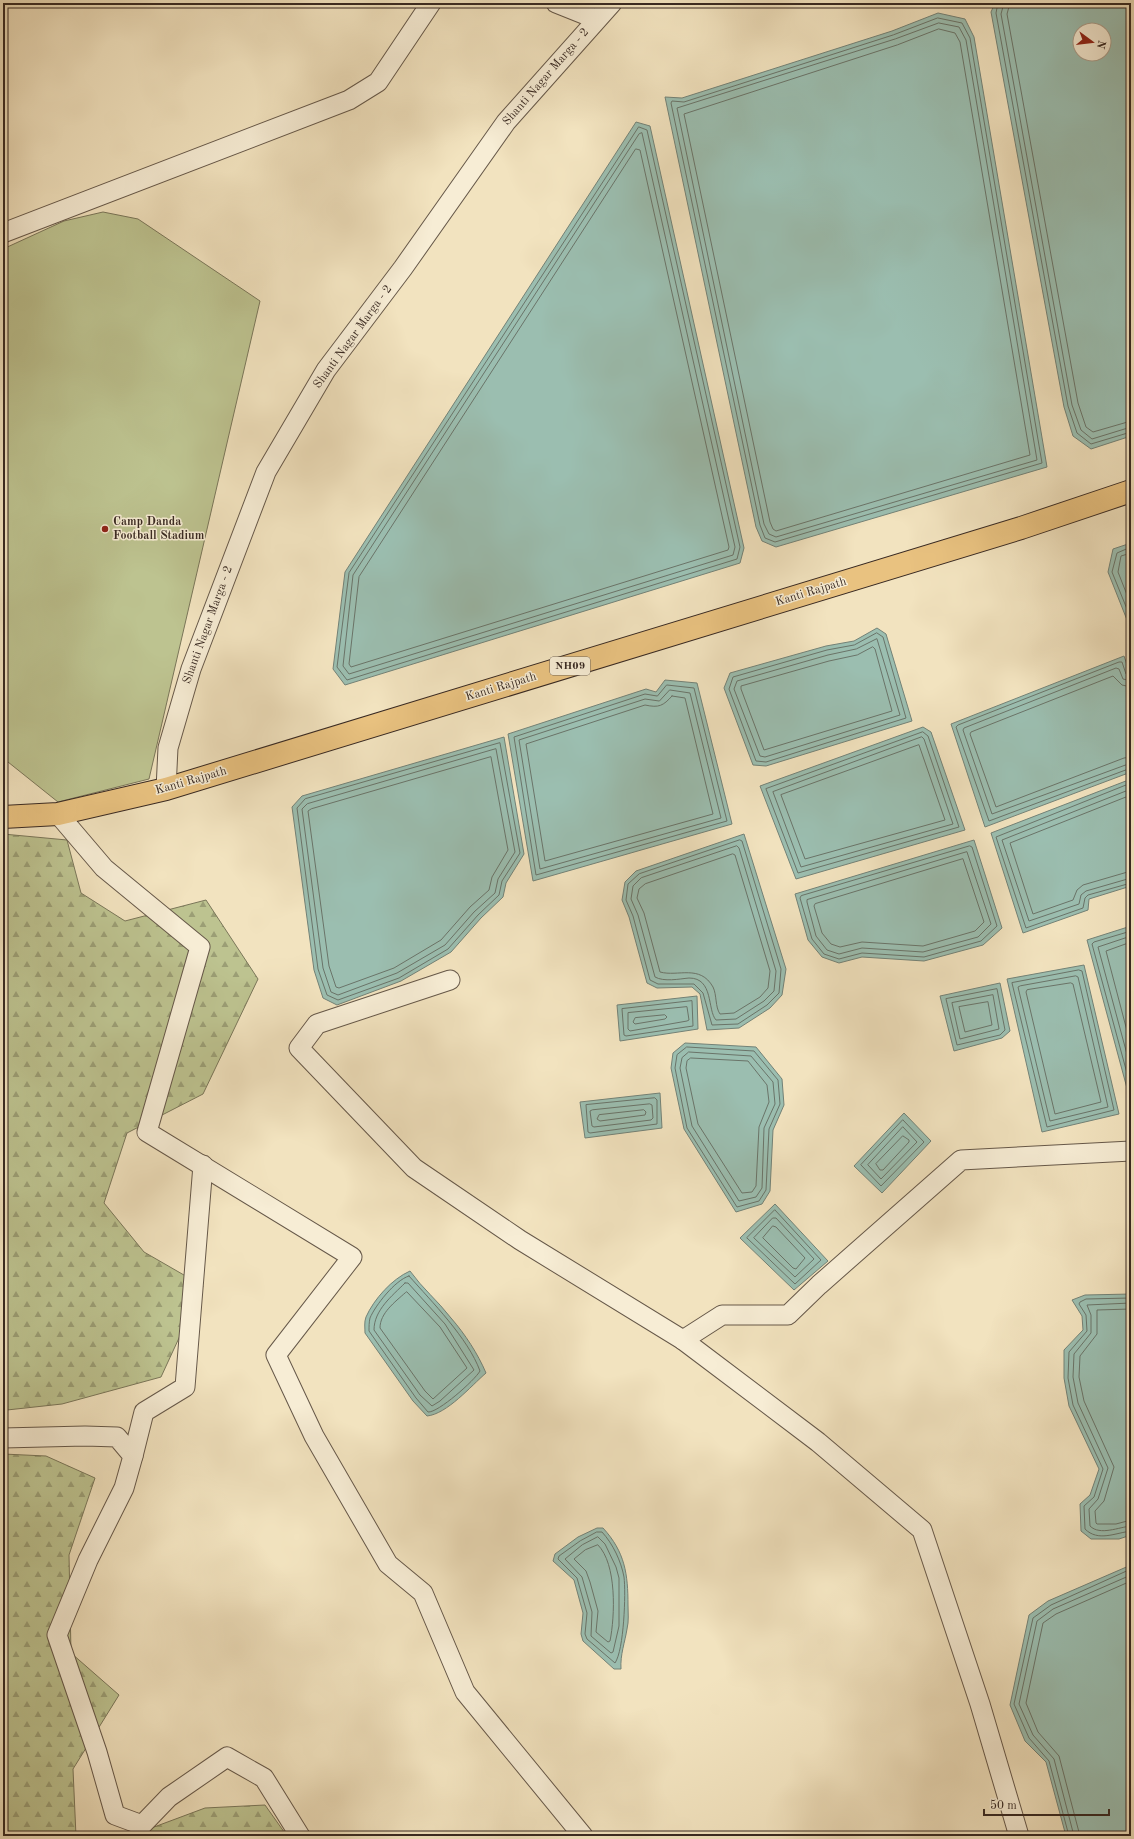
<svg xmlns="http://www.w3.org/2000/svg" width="1134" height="1839" font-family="'Old Standard TT',serif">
<defs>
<pattern id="forest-firs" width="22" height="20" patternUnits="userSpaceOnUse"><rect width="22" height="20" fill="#bdc390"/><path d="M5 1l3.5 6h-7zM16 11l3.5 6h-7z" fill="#9b9e75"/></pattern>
</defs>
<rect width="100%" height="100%" fill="#f2e3bf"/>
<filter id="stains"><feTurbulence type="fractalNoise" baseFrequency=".005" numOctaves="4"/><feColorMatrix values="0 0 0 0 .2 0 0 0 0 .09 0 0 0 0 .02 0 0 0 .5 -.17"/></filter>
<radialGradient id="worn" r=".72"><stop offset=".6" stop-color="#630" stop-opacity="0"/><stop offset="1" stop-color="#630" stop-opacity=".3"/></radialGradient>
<g fill="url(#forest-firs)" stroke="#7a7659">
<polygon points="3,834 67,840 81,893 125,921 206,900 258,979 203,1094 127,1133 104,1203 144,1252 203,1286 161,1377 62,1404 7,1410 3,1409"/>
<polygon points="3,1454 46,1456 95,1478 69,1555 71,1653 119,1695 73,1769 76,1836 3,1836"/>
<polygon points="265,1805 287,1836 130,1836 205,1808"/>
</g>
<polygon fill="#bdc390" stroke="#7a7659" points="103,212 138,219 260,301 149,779 58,802 3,758 3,249 64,221"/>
<g fill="#9bbeb0" stroke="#738277" fill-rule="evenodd">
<path d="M 995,3 L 1131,3 L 1131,436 L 1091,449 L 1073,436 L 1064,407 L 991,12 ZM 1080,30 L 1104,30 L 1104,54 L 1080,54 Z"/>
<polygon points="938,13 965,19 974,37 1047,467 776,547 762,541 756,527 665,97 682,98 892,31"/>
<polygon points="636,122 650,126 744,548 740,563 345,685 333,669 345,572"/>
<polygon points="1131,543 1131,630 1108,572 1113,549"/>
<polygon points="877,628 886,634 912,721 766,766 753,765 724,688 730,673 826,646 854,641"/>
<polygon points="1124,656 1131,677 1131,772 985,827 951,724"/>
<polygon points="665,680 697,683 732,824 533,881 508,734 646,689 656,692"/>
<polygon points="923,727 931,732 965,830 796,879 760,786"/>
<polygon points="504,737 524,854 506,883 503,897 481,918 451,952 401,981 337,1005 323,998 314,970 292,807 302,796"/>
<polygon points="1131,779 1131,886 1089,899 1088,910 1023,933 991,833"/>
<polygon points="744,834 786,969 782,995 770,1008 739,1028 707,1030 700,994 692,987 657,988 647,983 629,917 622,900 625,882 636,871"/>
<polygon points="974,840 1002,928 983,945 924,961 862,957 839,963 822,957 808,940 795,894"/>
<polygon points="1131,926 1131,1103 1087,940"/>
<polygon points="1084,965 1119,1114 1042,1132 1007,979"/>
<polygon points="1000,983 1010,1031 1002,1038 954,1051 940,996"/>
<polygon points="697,996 698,1029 620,1041 617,1005"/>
<polygon points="685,1043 756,1047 782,1079 784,1105 773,1130 770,1191 762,1204 736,1212 684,1129 671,1068 673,1053"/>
<polygon points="660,1093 662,1128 585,1138 580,1102"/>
<polygon points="904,1113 931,1141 882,1193 854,1166"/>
<polygon points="775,1204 828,1261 794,1290 740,1238"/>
<path d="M 410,1271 C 422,1288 438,1301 451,1318 C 465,1334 478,1354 486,1373 C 471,1386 447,1414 427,1416 L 413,1401 L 365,1333 C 365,1328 364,1322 366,1317 C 374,1299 392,1279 410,1271 Z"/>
<polygon points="1131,1294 1131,1535 1119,1539 1091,1539 1081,1531 1080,1504 1090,1495 1099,1469 1069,1406 1064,1378 1064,1350 1083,1330 1082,1316 1072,1300 1085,1295"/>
<path d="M 597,1528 L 603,1528 C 625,1552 628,1574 628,1605 C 628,1613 629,1621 627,1629 C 625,1642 620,1655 621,1669 L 614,1669 L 583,1641 L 581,1634 L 583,1613 L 574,1580 L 553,1561 L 555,1554 L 578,1537 Z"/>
<polygon points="1131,1565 1131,1836 1066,1836 1046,1762 1025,1741 1010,1705 1029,1615 1048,1601"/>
</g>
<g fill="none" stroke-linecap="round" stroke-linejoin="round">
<g stroke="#6a7469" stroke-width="1">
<polyline points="998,3 996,13 1068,406 1077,433 1091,444 1131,432"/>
<polyline points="1004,3 1001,14 1072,405 1081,430 1092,439 1131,427"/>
<polyline points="1010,3 1007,14 1078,403 1086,427 1093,432 1131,421"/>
<polygon points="938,18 962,23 970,38 1042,463 775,542 765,538 760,525 671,103 672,101 684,102 893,35"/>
<polygon points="939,23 959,27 966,40 1037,460 776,537 769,534 764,524 677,108 895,39"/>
<polygon points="939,29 955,33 960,42 1030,455 776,531 773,529 770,522 684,114 897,45"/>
<polygon points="639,127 647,130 740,547 737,559 347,680 337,667 349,573"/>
<polygon points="642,133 735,547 733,555 349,674 343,666 353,575 639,134"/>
<polygon points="636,149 640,150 729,547 728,550 351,667 349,664 359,577"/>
<polyline points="1131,547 1117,553 1112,572 1131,619"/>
<polyline points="1131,553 1121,556 1118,572 1131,605"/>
<polygon points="877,633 883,637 906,718 766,762 756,761 729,689 733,677 827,650 854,645"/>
<polygon points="877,639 900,715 765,757 760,756 734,689 737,681 828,655 856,649"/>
<polygon points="873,647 875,649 892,711 764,750 741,689 741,686 829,661 857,655"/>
<polyline points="1131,676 1126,674 1122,662 1119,662 958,725 956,727 989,821 1131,768"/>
<polyline points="1131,681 1123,679 1119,669 1116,668 964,728 963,730 992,814 1131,763"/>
<polygon points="667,685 694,688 727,821 536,875 514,737 645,694 657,696"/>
<polyline points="1131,687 1122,685 1113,676 971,732 970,734 996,807 1124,758 1131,757"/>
<polygon points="670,690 690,693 721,818 540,869 519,740 645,699 659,701"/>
<path d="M 672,696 L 685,698 L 713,814 L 545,861 L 526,744 L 645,705 C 659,708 663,706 672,696 Z"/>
<polygon points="923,732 928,736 959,827 798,873 766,789"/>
<polygon points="922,737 924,739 953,824 801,867 773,792"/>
<polygon points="500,743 520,853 502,881 499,895 478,915 448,949 399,978 338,1000 327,995 318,969 297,808 305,799"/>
<polygon points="919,745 945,820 805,859 781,795"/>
<polygon points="496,749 515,852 498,879 495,893 474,912 445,945 397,973 338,995 331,992 323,968 302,809 307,804"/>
<polygon points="491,757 508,850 492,877 489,890 470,907 441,940 394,968 339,988 336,987 329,966 308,811 311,809"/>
<polyline points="1131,783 996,837 1026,928 1083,908 1085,898 1088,895 1131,883"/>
<polyline points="1131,789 1002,840 1029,921 1079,904 1081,895 1086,891 1131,878"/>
<polyline points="1131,795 1010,843 1033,914 1073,900 1077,890 1083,885 1131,871"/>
<polygon points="740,840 742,841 781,969 779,993 767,1005 738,1024 712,1025 703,993 694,984 658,984 650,980 633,916 626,900 628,884 639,874"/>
<path d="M 737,846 L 739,848 L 776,971 L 774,991 L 764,1001 L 736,1019 L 716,1020 C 707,1010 714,978 689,978 C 679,979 664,982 655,977 L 638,915 L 631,899 L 633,886 L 641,878 Z"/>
<polygon points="970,846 972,847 997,926 981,941 924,957 862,953 839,959 824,954 812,939 800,898 801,896"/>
<polygon points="967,852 991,924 978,937 923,952 862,948 839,954 827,950 816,936 807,902 807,900"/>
<path d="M 733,854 L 735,855 L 770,971 L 768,988 L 760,997 L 734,1013 L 720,1014 C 715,1007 717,995 713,987 C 700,964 678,977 660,972 L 644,913 L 637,898 L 639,889 L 645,884 Z"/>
<polygon points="963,859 984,922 975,931 923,946 862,942 840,947 831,944 822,933 814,906 815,904"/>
<polyline points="1131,931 1094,942 1092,944 1131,1088"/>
<polyline points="1131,936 1098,947 1131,1069"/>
<polyline points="1131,942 1106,951 1131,1046"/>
<polygon points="1079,970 1082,971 1114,1110 1047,1127 1012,983"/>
<polygon points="1076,976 1078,977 1108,1107 1050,1121 1018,987 1020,986"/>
<polygon points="1071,983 1073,984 1101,1102 1055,1114 1026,992 1027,990"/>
<polygon points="997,989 1005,1030 1000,1035 957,1045 946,999"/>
<polygon points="993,995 999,1029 960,1039 952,1003"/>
<polygon points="692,1001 693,1026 626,1036 624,1035 622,1009"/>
<polygon points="988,1002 992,1025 965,1032 959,1007"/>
<polygon points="687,1007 689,1020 687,1021 630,1031 628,1029 628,1013"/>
<polygon points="665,1015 667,1017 665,1019 635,1024 633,1022 635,1018"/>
<polygon points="687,1047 754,1051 778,1080 780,1104 769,1129 766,1190 759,1201 737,1207 687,1128 675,1068 677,1055"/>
<polygon points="689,1052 751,1056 773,1082 775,1104 764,1128 762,1188 756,1197 739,1201 692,1126 680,1068 682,1058"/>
<polygon points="691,1058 748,1061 767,1085 769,1102 759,1127 756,1186 752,1192 742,1193 698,1124 686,1068 687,1061"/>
<polygon points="655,1098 657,1100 657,1124 590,1133 588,1132 586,1105"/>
<polygon points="650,1104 652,1105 653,1118 651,1120 594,1127 592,1126 590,1111 592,1110"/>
<polygon points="644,1110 646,1112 645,1115 600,1121 597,1119 599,1115"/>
<polygon points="903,1120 924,1142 881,1186 861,1165"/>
<polygon points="903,1127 917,1142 881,1179 868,1165"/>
<polygon points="903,1136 909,1140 909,1142 883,1170 880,1170 876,1164"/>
<polygon points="775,1210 821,1260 795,1284 747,1238"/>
<polygon points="773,1218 776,1218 814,1259 795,1277 754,1238"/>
<polygon points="773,1226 776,1227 805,1258 796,1269 793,1268 763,1238"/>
<path d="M 409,1276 C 432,1302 468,1338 480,1371 C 475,1380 438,1413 428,1412 L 416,1398 L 369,1331 C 369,1327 369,1322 370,1318 C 375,1306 395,1280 409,1276 Z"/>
<path d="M 405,1283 L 408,1283 L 445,1324 L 474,1370 L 440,1401 L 432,1406 L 420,1395 L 374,1330 C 374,1310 392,1296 405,1283 Z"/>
<path d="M 407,1292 L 440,1327 L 467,1368 L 433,1399 L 425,1391 L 380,1328 C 380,1313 395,1302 405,1293 Z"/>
<path d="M 1131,1298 L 1086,1299 L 1080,1302 L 1079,1304 L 1086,1315 L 1087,1331 L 1069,1352 L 1068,1378 L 1073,1405 L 1103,1469 L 1094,1497 L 1084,1506 L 1085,1529 C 1098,1542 1115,1533 1131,1531"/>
<path d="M 1131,1303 L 1087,1305 L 1091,1315 L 1091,1333 L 1074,1354 L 1073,1377 L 1078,1403 L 1108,1468 L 1098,1499 L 1089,1509 L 1090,1526 C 1100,1536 1119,1527 1131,1526"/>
<polyline points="1131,1309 1097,1310 1097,1334 1080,1356 1079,1377 1084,1401 1114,1467 1104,1501 1095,1511 1096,1523 1097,1524 1116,1524 1131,1520"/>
<path d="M 597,1532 L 602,1532 C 613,1544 621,1561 624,1577 C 626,1593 624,1650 615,1663 L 587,1639 L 585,1634 L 587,1613 L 577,1578 L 558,1559 L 559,1556 L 580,1541 Z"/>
<polygon points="598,1537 605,1544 616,1567 619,1578 619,1626 613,1652 611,1653 591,1636 592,1612 582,1577 565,1559 582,1545"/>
<path d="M 598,1545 C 617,1564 615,1616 610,1641 L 608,1642 L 596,1632 L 598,1611 L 590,1582 L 586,1571 L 574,1559 L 585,1550 Z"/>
<polyline points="1069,1836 1049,1761 1029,1738 1014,1704 1033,1618 1051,1605 1131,1569"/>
<polyline points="1074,1836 1054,1759 1033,1735 1019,1704 1037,1621 1053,1609 1131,1575"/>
<polyline points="1080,1836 1059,1756 1038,1732 1026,1703 1043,1623 1056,1614 1131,1581"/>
</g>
<defs>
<g id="minor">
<polyline points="556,3 596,19"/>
<polyline points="3,233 349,100 378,82 431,3"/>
<polyline points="166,789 168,748 191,669 266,472 326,370 403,268 506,122 612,3"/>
<polyline points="58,814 104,868 200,947 147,1132 352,1257 276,1355 314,1436 388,1564 423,1593 465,1692 583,1836"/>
<polyline points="450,980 317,1024 299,1048 414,1168 520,1240 683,1340 818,1442 922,1530 980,1704 1019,1836"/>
<polyline points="683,1340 722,1315 788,1315 819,1285 961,1160 1131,1151"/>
<polyline points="3,1438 85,1436 117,1437 133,1456 124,1488 88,1560 57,1635 97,1752 115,1815 142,1825 169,1797 227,1757 264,1778 300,1836"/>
<polyline points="133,1456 144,1412 185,1387 203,1165"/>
</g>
<polyline id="major" points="3,817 58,814 166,789 1021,528 1131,491"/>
</defs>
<use href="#minor" stroke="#665849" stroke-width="21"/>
<use href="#major" stroke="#382922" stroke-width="24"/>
<use href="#minor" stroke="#f7edd5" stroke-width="19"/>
<use href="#major" stroke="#e9c280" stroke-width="22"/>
</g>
<circle fill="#8f2418" stroke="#f7edd5" stroke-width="1.5" cx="105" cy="529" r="4"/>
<g text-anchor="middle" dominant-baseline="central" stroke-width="3" stroke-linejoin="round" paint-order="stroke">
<rect fill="#f7edd5" stroke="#716458" stroke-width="1" x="550" y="657" width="40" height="18" rx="3"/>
<g font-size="11" font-weight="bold" fill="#382922">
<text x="570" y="666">NH09</text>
</g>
<g font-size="12" fill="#382922" stroke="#f7edd5">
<text transform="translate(546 77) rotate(-49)">Shanti Nagar Marga - 2</text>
<text transform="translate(353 337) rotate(-54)">Shanti Nagar Marga - 2</text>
<text transform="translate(811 592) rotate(-17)">Kanti Rajpath</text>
<text transform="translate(208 625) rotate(-70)">Shanti Nagar Marga - 2</text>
<text transform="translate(501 687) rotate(-17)">Kanti Rajpath</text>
<text transform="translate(191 781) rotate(-16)">Kanti Rajpath</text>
</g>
<g font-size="12" font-weight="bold" fill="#382922" stroke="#f7edd5" text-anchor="start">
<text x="113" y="522">Camp Danda<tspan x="113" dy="14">Football Stadium</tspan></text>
</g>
</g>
<rect width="1134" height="1839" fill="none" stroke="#f2e3bf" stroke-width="16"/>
<rect x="4" y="4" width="1126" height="1831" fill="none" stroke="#382922" stroke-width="2"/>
<rect x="8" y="8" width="1118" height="1823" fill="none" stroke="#382922"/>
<g transform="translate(1092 42) rotate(105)"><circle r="19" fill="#f7edd5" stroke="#ab9f8d"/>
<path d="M0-3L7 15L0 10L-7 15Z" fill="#8f2418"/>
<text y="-6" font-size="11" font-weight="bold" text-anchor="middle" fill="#382922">N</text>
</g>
<path d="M984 1809v6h125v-6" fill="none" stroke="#382922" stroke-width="2"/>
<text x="990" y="1809" font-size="12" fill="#382922" stroke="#f7edd5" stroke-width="3" paint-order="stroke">50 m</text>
<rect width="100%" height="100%" filter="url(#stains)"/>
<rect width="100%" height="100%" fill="url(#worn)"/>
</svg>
